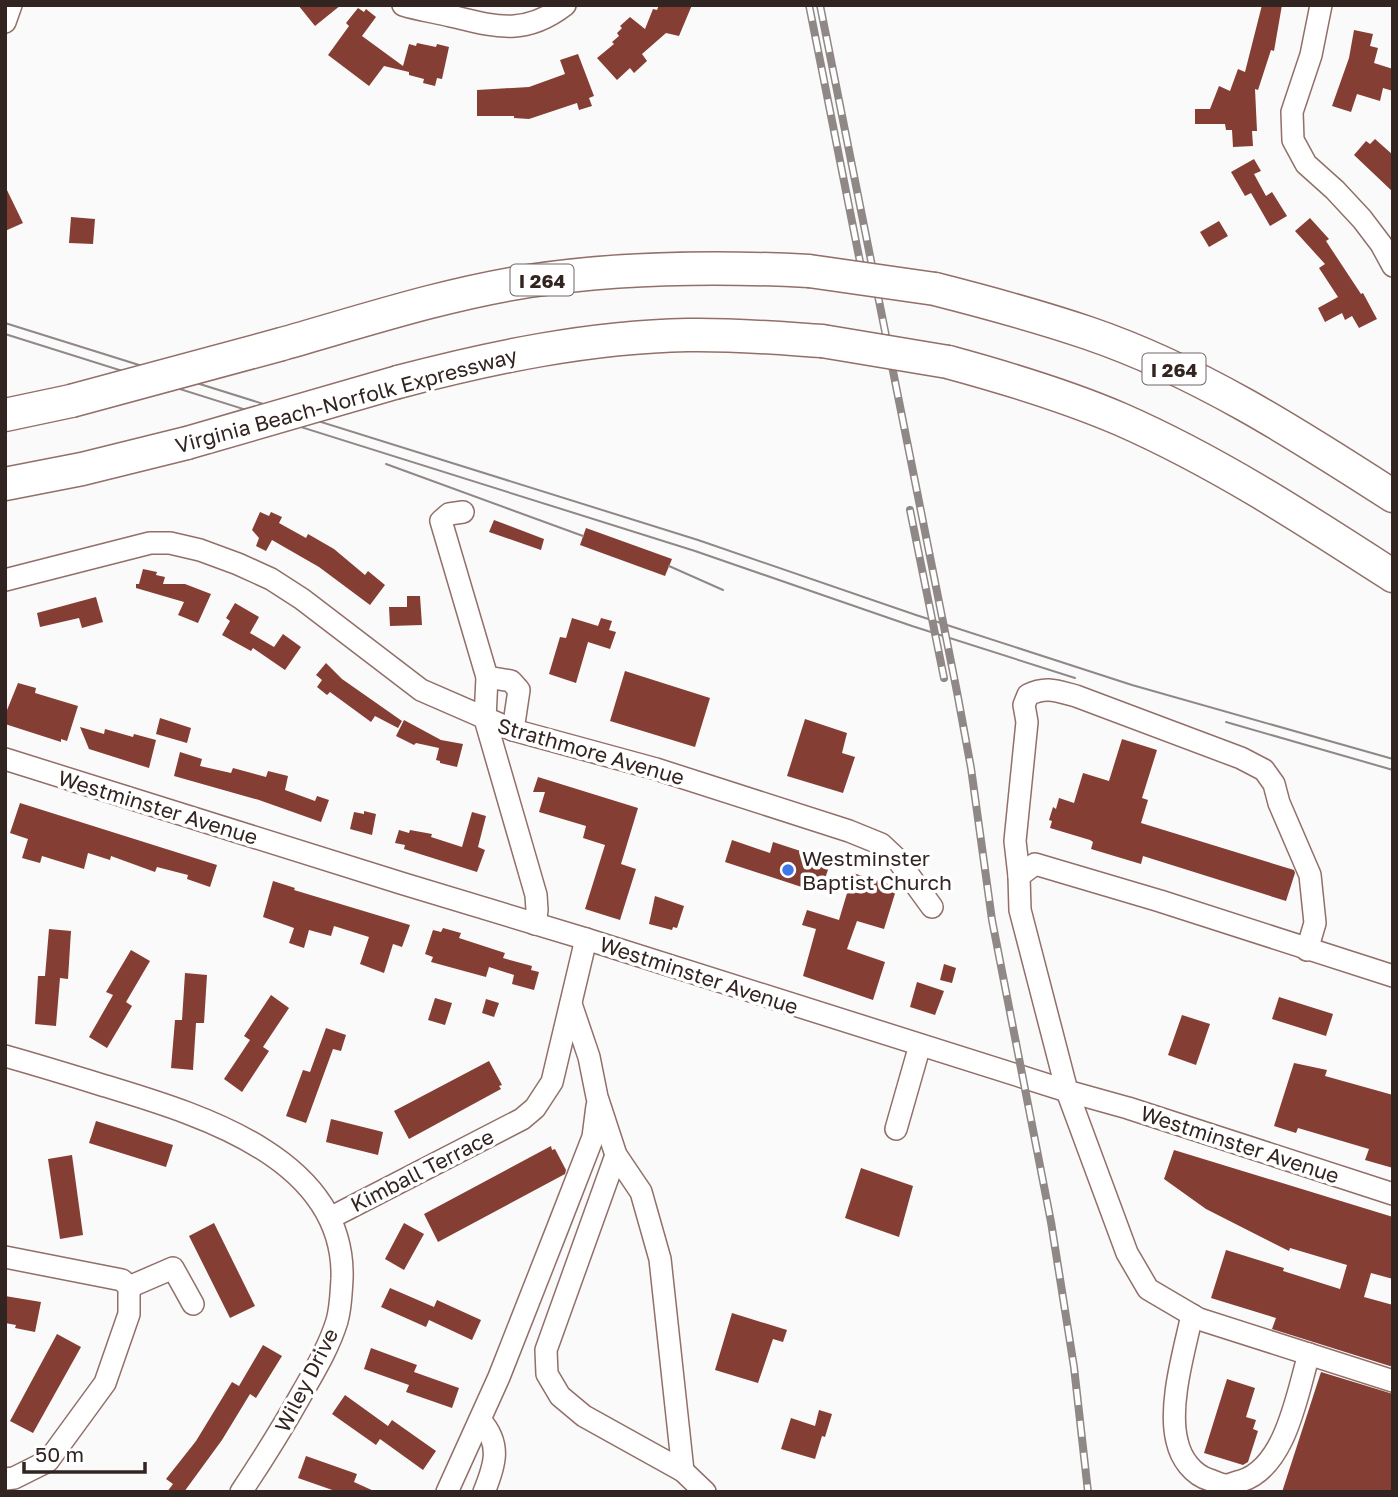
<svg xmlns="http://www.w3.org/2000/svg" width="1398" height="1497" font-family="'Golos Text',sans-serif">
<rect width="100%" height="100%" fill="#fafafa"/>
<g fill="#853e33">
<polygon points="298,5 341,5 315,26"/>
<polygon points="659,5 692,5 679,36 666,33 642,54 647,61 634,73 630,68 617,80 597,58 614,44 612,42 619,36 617,33 622,28 620,26 630,17 645,29 653,9 657,10"/>
<polygon points="1262,5 1282,5 1274,51 1271,50 1258,90 1255,89 1257,131 1252,131 1253,146 1233,147 1232,130 1226,130 1225,124 1195,124 1195,109 1210,109 1219,86 1230,91 1238,69 1245,72"/>
<polygon points="358,8 364,12 366,9 376,17 362,36 403,66 409,44 416,46 417,43 436,47 437,44 449,47 442,79 437,78 435,86 423,83 424,79 409,75 409,72 384,66 369,86 328,55 349,26 346,23"/>
<polygon points="1354,30 1373,34 1370,46 1378,48 1374,63 1393,69 1393,91 1383,88 1380,101 1357,94 1351,112 1332,106 1349,58"/>
<polygon points="578,54 594,96 589,98 592,106 579,110 577,103 529,119 514,118 514,116 477,116 477,90 529,87 565,74 560,60"/>
<polygon points="1375,139 1393,155 1393,192 1354,155 1366,141 1370,144"/>
<polygon points="1254,159 1261,171 1254,174 1266,196 1272,192 1287,216 1270,226 1251,193 1245,196 1231,172"/>
<polygon points="5,186 23,223 5,231"/>
<polygon points="71,217 95,219 93,244 69,243"/>
<polygon points="1310,218 1329,239 1326,241 1361,294 1363,293 1377,319 1359,328 1352,316 1345,320 1342,313 1325,322 1318,308 1338,297 1319,268 1325,264 1295,231"/>
<polygon points="1219,221 1228,236 1209,247 1200,232"/>
<polygon points="260,512 269,516 271,512 282,517 279,523 306,538 308,534 334,549 365,575 368,571 385,585 370,605 319,567 272,540 266,551 256,546 259,538 252,530"/>
<polygon points="494,520 544,539 541,550 489,532"/>
<polygon points="586,528 672,559 665,576 580,545"/>
<polygon points="143,569 157,572 156,575 165,577 163,584 185,584 211,594 198,623 178,615 184,602 136,588 136,584 139,584"/>
<polygon points="407,596 420,596 422,625 390,626 389,607 407,607"/>
<polygon points="96,597 103,622 82,628 79,618 40,627 37,613"/>
<polygon points="235,603 259,617 250,633 274,647 283,634 301,647 285,670 253,648 251,651 222,635 230,621 226,618"/>
<polygon points="572,618 598,626 601,618 612,621 609,630 616,632 610,649 588,642 576,683 549,674 560,637 566,638"/>
<polygon points="326,663 342,679 402,721 398,728 375,716 371,722 330,692 327,695 317,687 322,680 316,675"/>
<polygon points="625,671 710,698 695,747 610,721"/>
<polygon points="18,683 36,688 35,693 78,706 67,741 61,739 61,742 5,724 5,715"/>
<polygon points="160,718 191,728 187,743 156,734"/>
<polygon points="805,719 847,733 842,753 855,757 843,793 787,776"/>
<polygon points="404,720 441,740 463,744 457,767 440,763 440,761 436,760 439,748 416,743 414,745 396,736"/>
<polygon points="80,727 104,734 105,729 133,737 134,734 156,740 149,768 89,749"/>
<polygon points="1122,739 1157,750 1142,798 1148,800 1141,823 1294,870 1295,873 1286,901 1143,856 1141,864 1091,849 1093,842 1090,840 1050,828 1052,821 1049,820 1053,807 1056,809 1059,798 1074,803 1083,773 1109,781"/>
<polygon points="180,752 202,759 200,766 231,773 233,768 266,777 268,771 288,776 285,790 315,801 317,796 329,800 321,822 259,800 174,776"/>
<polygon points="538,777 638,808 621,864 636,869 620,920 585,909 605,845 583,838 586,826 539,812 545,792 533,792"/>
<polygon points="20,803 217,865 210,887 187,879 188,875 157,867 155,872 111,856 110,860 88,853 84,869 42,856 40,863 22,858 28,839 10,833"/>
<polygon points="364,811 376,814 372,835 350,829 354,812 364,814"/>
<polygon points="472,812 486,816 478,847 485,850 477,872 404,849 405,845 395,843 399,830 409,833 410,830 432,834 431,837 462,847"/>
<polygon points="732,840 770,853 773,842 831,861 820,893 725,862"/>
<polygon points="853,873 897,887 884,929 857,921 847,949 885,962 873,1000 803,976 816,929 802,925 807,910 839,920"/>
<polygon points="273,881 295,888 294,890 410,925 402,947 393,944 384,973 360,964 369,937 334,926 331,936 309,930 304,948 289,943 294,928 263,917"/>
<polygon points="655,896 684,906 677,928 673,927 672,930 649,924"/>
<polygon points="443,928 461,933 459,938 505,953 503,958 532,966 531,970 539,972 534,990 512,984 514,975 489,967 486,977 431,962 433,957 425,954 433,930 441,932"/>
<polygon points="49,929 71,931 68,979 60,978 56,1026 35,1024 38,976 45,976"/>
<polygon points="131,950 150,961 126,1002 132,1006 107,1048 89,1037 113,995 106,992"/>
<polygon points="944,964 956,968 952,983 940,980"/>
<polygon points="185,973 207,975 204,1023 196,1023 193,1070 171,1068 175,1020 182,1020"/>
<polygon points="917,982 944,991 935,1015 910,1007"/>
<polygon points="271,995 289,1008 263,1047 269,1051 242,1092 224,1079 250,1040 244,1036"/>
<polygon points="1279,997 1333,1014 1326,1036 1272,1019"/>
<polygon points="435,998 452,1003 445,1025 428,1020"/>
<polygon points="486,999 499,1003 494,1017 482,1013"/>
<polygon points="1182,1015 1210,1024 1196,1065 1168,1055"/>
<polygon points="326,1028 346,1035 341,1051 333,1049 306,1123 286,1116 303,1070 310,1072"/>
<polygon points="489,1061 502,1085 499,1086 501,1089 409,1139 394,1111"/>
<polygon points="1294,1063 1327,1070 1325,1076 1393,1095 1393,1168 1365,1160 1369,1149 1298,1128 1296,1133 1274,1126"/>
<polygon points="331,1119 383,1132 378,1155 326,1142"/>
<polygon points="96,1121 173,1145 166,1167 89,1143"/>
<polygon points="551,1146 552,1150 555,1149 566,1170 565,1174 438,1242 424,1214"/>
<polygon points="1174,1150 1393,1217 1393,1279 1371,1273 1364,1297 1393,1305 1393,1367 1272,1329 1276,1318 1211,1298 1226,1250 1284,1268 1283,1271 1340,1289 1347,1265 1290,1248 1289,1251 1206,1209 1164,1179"/>
<polygon points="72,1155 83,1235 60,1239 48,1159"/>
<polygon points="861,1168 913,1186 899,1237 845,1218"/>
<polygon points="214,1223 255,1306 230,1318 189,1236"/>
<polygon points="404,1223 424,1234 404,1270 385,1259"/>
<polygon points="390,1288 434,1307 437,1300 481,1320 472,1340 429,1320 426,1327 381,1307"/>
<polygon points="5,1296 41,1302 35,1332 15,1328 16,1325 5,1323"/>
<polygon points="732,1313 787,1330 783,1342 773,1339 758,1383 715,1370"/>
<polygon points="57,1334 81,1347 33,1433 10,1421"/>
<polygon points="263,1345 282,1356 256,1398 250,1394 222,1440 184,1492 167,1492 173,1484 166,1479 196,1441 232,1382 239,1386"/>
<polygon points="371,1348 417,1365 414,1372 459,1388 452,1408 406,1392 409,1385 364,1369"/>
<polygon points="1321,1372 1393,1394 1393,1492 1282,1492"/>
<polygon points="1227,1379 1255,1388 1246,1417 1256,1420 1253,1429 1258,1431 1248,1462 1243,1465 1204,1453"/>
<polygon points="345,1395 388,1426 392,1420 436,1451 423,1470 380,1439 376,1445 332,1414"/>
<polygon points="819,1410 832,1414 825,1437 822,1436 815,1459 781,1449 791,1418 815,1426"/>
<polygon points="306,1456 357,1474 354,1482 376,1492 338,1492 298,1478"/>
</g>
<g fill="none" stroke-linecap="round" stroke-linejoin="round">
<defs>
<g id="minor">
<path d="M 403,5 C 419,10 435,12 451,16 C 496,27 525,36 565,5"/>
<polyline points="1321,5 1311,55 1292,112 1293,140 1306,164 1335,190 1362,219 1381,244 1393,266"/>
<polyline points="5,22 11,5"/>
<polyline points="463,512 449,514 441,521 487,677 485,719 536,895 537,910 535,924"/>
<polyline points="5,580 150,543 170,543 200,550 238,564 271,579 302,599 421,690 513,730 656,769 849,831 881,844 897,859 932,907"/>
<polyline points="487,677 511,681 519,690 513,730"/>
<polyline points="5,759 404,884 586,939 1067,1091 1128,1108 1393,1194"/>
<path d="M 1019,876 L 1015,841 L 1027,722 L 1024,705 L 1028,695 C 1046,686 1057,691 1076,696 L 1241,758 L 1264,770 L 1274,784 L 1279,803 L 1310,875 L 1315,923 L 1307,950"/>
<polyline points="1393,976 1160,901 1035,864 1019,876 1020,910 1067,1091 1127,1253 1148,1289 1199,1319 1393,1381"/>
<polyline points="571,1004 589,1057 597,1097 616,1155 641,1192 660,1259 683,1471"/>
<path d="M 5,1056 C 41,1066 76,1077 112,1088 C 204,1116 346,1160 342,1279 C 341,1293 341,1307 337,1321 C 329,1347 315,1370 302,1393 C 283,1427 263,1459 241,1492"/>
<polyline points="896,1129 920,1045"/>
<polyline points="616,1155 546,1350 547,1374 560,1396 584,1416 683,1471 705,1492"/>
<polyline points="330,1218 522,1119 535,1108 552,1082 586,939"/>
<polyline points="5,1257 122,1280 129,1287 129,1314 105,1383 48,1461 14,1478 5,1479"/>
<polyline points="129,1287 173,1268 193,1304"/>
<path d="M 1192,1315 C 1184,1352 1168,1405 1177,1441 C 1181,1459 1193,1475 1210,1480 C 1215,1482 1221,1485 1226,1485 C 1230,1485 1236,1482 1241,1481 C 1286,1467 1297,1394 1309,1354"/>
<path d="M 480,1420 C 502,1444 495,1465 484,1492"/>
<polyline points="447,1492 499,1377 558,1227 593,1137 597,1106"/>
</g>
<g id="highway">
<path d="M 935,289 C 986,302 1038,316 1088,333 C 1197,370 1297,434 1393,496"/>
<path d="M 282,344 C 363,321 445,294 529,281 C 623,267 715,266 809,271"/>
<path d="M 948,362 C 1007,378 1064,395 1120,419 C 1216,461 1305,519 1393,576"/>
<path d="M 398,382 C 493,357 589,337 688,335 C 732,334 777,338 822,341"/>
<polyline points="5,415 71,401"/>
<polyline points="5,484 82,469 187,443"/>
</g>
</defs>
<use href="#minor" stroke="#926f68" stroke-width="24"/>
<use href="#highway" stroke="#926f68" stroke-width="35"/>
<use href="#minor" stroke="#fff" stroke-width="21"/>
<use href="#highway" stroke="#fff" stroke-width="32"/>
<g stroke="#8f8886" stroke-width="2">
<polyline points="5,323 698,540 916,615 1132,685 1393,759"/>
<polyline points="5,334 695,551 912,626 1075,678"/>
<polyline points="386,464 583,536"/>
<polyline points="669,566 723,590"/>
<polyline points="1226,722 1393,770"/>
</g>
<defs>
<g id="rail">
<polyline points="809,5 865,287"/>
<polyline points="820,5 957,692 971,768 992,920 1051,1222 1074,1367 1088,1492"/>
<polyline points="910,510 944,678"/>
</g>
</defs>
<use href="#rail" stroke="#8f8886" stroke-width="8"/>
<use href="#rail" stroke="#fff" stroke-width="5" stroke-dasharray="16" stroke-linecap="butt"/>
<defs>
<g id="highway-bridge">
<polyline points="809,271 935,289"/>
<polyline points="822,341 948,362"/>
<polyline points="71,401 282,344"/>
<polyline points="187,443 398,382"/>
</g>
</defs>
<use href="#highway-bridge" stroke="#926f68" stroke-width="35" stroke-linecap="butt"/>
<use href="#highway-bridge" stroke="#fff" stroke-width="32"/>
</g>
<circle fill="#4077e7" stroke="#fff" stroke-width="2.5" cx="788" cy="870" r="7"/>
<g text-anchor="middle" dominant-baseline="central" stroke-width="7" stroke-linejoin="round" paint-order="stroke">
<g fill="#fff" stroke="#706664" stroke-width="2">
<rect x="510.5" y="264.5" width="63" height="31" rx="5"/>
<rect x="1142.5" y="353.5" width="63" height="31" rx="5"/>
</g>
<g font-size="19" font-weight="bold" fill="#322421">
<text x="542" y="280">I 264</text>
<text x="1174" y="369">I 264</text>
</g>
<g font-size="21" fill="#322421" stroke="#fff">
<text transform="translate(346 400) rotate(-15)">Virginia Beach-Norfolk Expressway</text>
<text transform="translate(591 751) rotate(16)">Strathmore Avenue</text>
<text transform="translate(158 807) rotate(17)">Westminster Avenue</text>
<text transform="translate(699 975) rotate(18)">Westminster Avenue</text>
<text transform="translate(1240 1144) rotate(18)">Westminster Avenue</text>
<text transform="translate(422 1170) rotate(-27)">Kimball Terrace</text>
<text transform="translate(306 1380) rotate(-63)">Wiley Drive</text>
</g>
<g font-size="21" fill="#322421" stroke="#fff" text-anchor="start">
<text x="802" y="858">Westminster<tspan x="802" dy="24">Baptist Church</tspan></text>
</g>
</g>
<rect width="1398" height="1497" fill="none" stroke="#322421" stroke-width="14"/>
<path d="M24 1462v10h121v-10" fill="none" stroke="#322421" stroke-width="3.5"/>
<text x="35" y="1462" font-size="21" fill="#322421" stroke="#ffffff" stroke-width="5" paint-order="stroke">50 m</text>
</svg>
